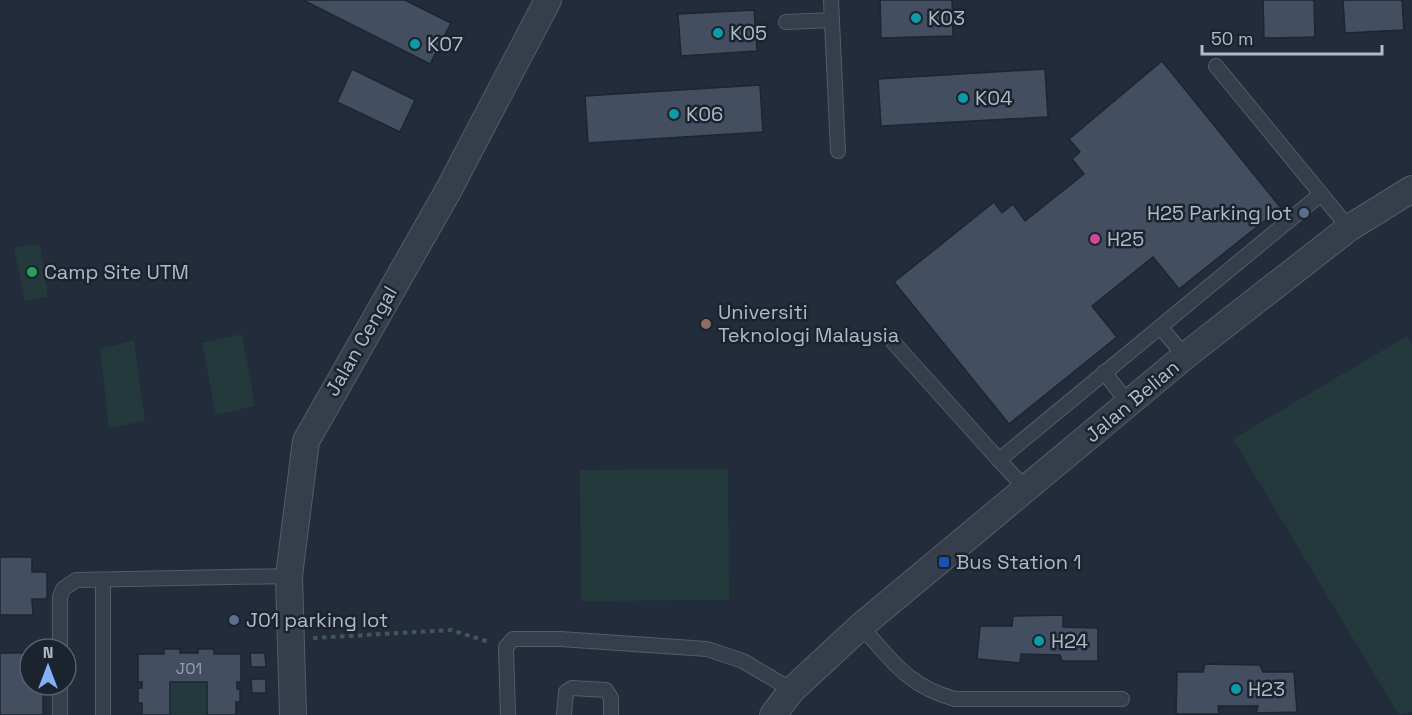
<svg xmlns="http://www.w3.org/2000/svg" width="1412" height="715" font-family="'Space Grotesk',sans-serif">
<rect width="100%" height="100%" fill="#222c3b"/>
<g fill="#24393c">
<polygon points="40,244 48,297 25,301 14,248"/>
<polygon points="242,334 255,406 216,415 202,343"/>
<polygon points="1407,336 1412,345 1412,712 1399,715 1233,439"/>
<polygon points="134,340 145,421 109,428 100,349"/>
<polygon points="728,469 729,600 581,601 580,470"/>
<rect x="170" y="682" width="37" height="33"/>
</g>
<g fill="#434f60" stroke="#1d2532" stroke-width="1.5">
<polygon points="303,0 405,0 451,23 430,64"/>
<polygon points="880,0 952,0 953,36 881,38"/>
<polygon points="1263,0 1314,0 1315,37 1264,38"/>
<polygon points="1343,0 1402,0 1404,30 1345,33"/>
<polygon points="754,10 757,51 681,56 678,14"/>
<polygon points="1162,61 1281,208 1179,289 1153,257 1092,306 1117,337 1009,424 894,282 994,202 1002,213 1013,204 1025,221 1084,174 1072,159 1080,152 1069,139"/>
<polygon points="352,69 415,100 400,132 337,102"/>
<polygon points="1045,69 1048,117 881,126 878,79"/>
<polygon points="760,85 763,132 588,143 585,96"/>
<polygon points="0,557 32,557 32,572 47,572 47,599 32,599 33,615 0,615"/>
<polygon points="1063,615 1063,627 1098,628 1098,661 1062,661 1060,655 1021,654 1020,663 977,659 980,626 1012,626 1013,616"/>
<polygon points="164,649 180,649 180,653 198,653 198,649 214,649 214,654 241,654 241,682 237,682 237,689 240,689 240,702 236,702 236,715 207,715 207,682 170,682 170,715 142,715 142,703 138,703 138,688 142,688 142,682 138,682 138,654 164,654"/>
<polygon points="0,653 30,653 30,685 31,688 43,688 43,715 0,715"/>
<polygon points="250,653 265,653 266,667 251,667"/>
<polygon points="1205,664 1260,665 1263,672 1294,672 1297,712 1256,713 1258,706 1218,706 1219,714 1176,714 1177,672 1203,672"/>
<polygon points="251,679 266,679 266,693 252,693"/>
</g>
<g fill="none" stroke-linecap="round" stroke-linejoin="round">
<defs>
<g id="lane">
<polyline points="831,0 838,151"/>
<polyline points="786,22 832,20"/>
<polyline points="1216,66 1349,228"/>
<polyline points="1160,327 1185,356"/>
<polyline points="894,343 999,460"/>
<polyline points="1104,372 1129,404"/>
<polyline points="1026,489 999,460 1321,194"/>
<polyline points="103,580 103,715"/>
<path d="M 861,626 C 891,660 909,687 955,699 L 1122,699"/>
<polyline points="60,649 60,597 63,589 76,580 289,576"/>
<polyline points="60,715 60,685"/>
<polyline points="508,715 506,647 513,639 560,639 707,649 743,661 792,690"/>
<polyline points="564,715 566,692 572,688 606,690 611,698 611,715"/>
</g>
<g id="street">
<polyline points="293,715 289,576 306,441 448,191 548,0"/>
<polyline points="773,715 792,690 861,626 1185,356 1349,228 1412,189"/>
</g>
</defs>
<use href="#lane" stroke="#545c69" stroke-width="16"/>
<use href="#street" stroke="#545c69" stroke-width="28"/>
<polyline stroke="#425659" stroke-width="4" stroke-dasharray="4.5 4.5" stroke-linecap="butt" points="313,638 451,630 489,642"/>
<use href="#lane" stroke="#363e4b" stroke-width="14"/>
<use href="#street" stroke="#363e4b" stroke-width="26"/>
</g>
<g fill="#0f9aa8" stroke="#1b232f" stroke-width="2">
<circle cx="916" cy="18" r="6"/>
<circle cx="718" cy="33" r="6"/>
<circle cx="415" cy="44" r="6"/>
<circle cx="963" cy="98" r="6"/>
<circle cx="674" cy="114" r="6"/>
<circle cx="1039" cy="641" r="6"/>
<circle cx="1236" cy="689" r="6"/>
</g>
<g fill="#5c6f8a" stroke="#1b232f" stroke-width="2">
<circle cx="1304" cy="213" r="6"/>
<circle cx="234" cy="620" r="6"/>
</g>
<circle fill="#d1479c" stroke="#1b232f" stroke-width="2" cx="1095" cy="239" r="6"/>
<circle fill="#2e9e5b" stroke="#1b232f" stroke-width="2" cx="32" cy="272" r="6"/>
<circle fill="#8d6e63" stroke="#1b232f" stroke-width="2" cx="706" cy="324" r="6"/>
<rect fill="#1a4fb4" stroke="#1b232f" stroke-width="2" x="938" y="556" width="12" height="12" rx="3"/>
<g text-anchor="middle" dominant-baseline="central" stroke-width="5" stroke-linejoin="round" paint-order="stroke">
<g font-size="16" fill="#969ead">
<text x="189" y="668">J01</text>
</g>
<g font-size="20" fill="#b1b9c7" stroke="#1b232f" text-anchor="start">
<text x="928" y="18">K03</text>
<text x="730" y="33">K05</text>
<text x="427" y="44">K07</text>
<text x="975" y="98">K04</text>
<text x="686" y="114">K06</text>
<text x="1292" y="213" text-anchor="end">H25 Parking lot</text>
<text x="1107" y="239">H25</text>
<text x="44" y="272">Camp Site UTM</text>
<text x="718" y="312">Universiti<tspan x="718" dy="23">Teknologi Malaysia</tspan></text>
<text x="956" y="562">Bus Station 1</text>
<text x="246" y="620">J01 parking lot</text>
<text x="1051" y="641">H24</text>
<text x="1248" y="689">H23</text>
</g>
<g font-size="20" fill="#b1b9c7" stroke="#1b232f">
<text transform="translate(361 341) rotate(-60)">Jalan Cengal</text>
<text transform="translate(1132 401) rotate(-40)">Jalan Belian</text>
</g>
</g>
<g transform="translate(48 667)"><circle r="28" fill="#1b232f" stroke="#575f6c" stroke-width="1.5"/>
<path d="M0-4.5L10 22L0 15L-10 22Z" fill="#84b0f8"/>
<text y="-9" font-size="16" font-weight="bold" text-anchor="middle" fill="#b1b9c7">N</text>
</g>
<path d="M1202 45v9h180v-9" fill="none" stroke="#b1b9c7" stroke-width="3"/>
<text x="1211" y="45" font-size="18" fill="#b1b9c7" stroke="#1b232f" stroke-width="4.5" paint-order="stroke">50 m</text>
</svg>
